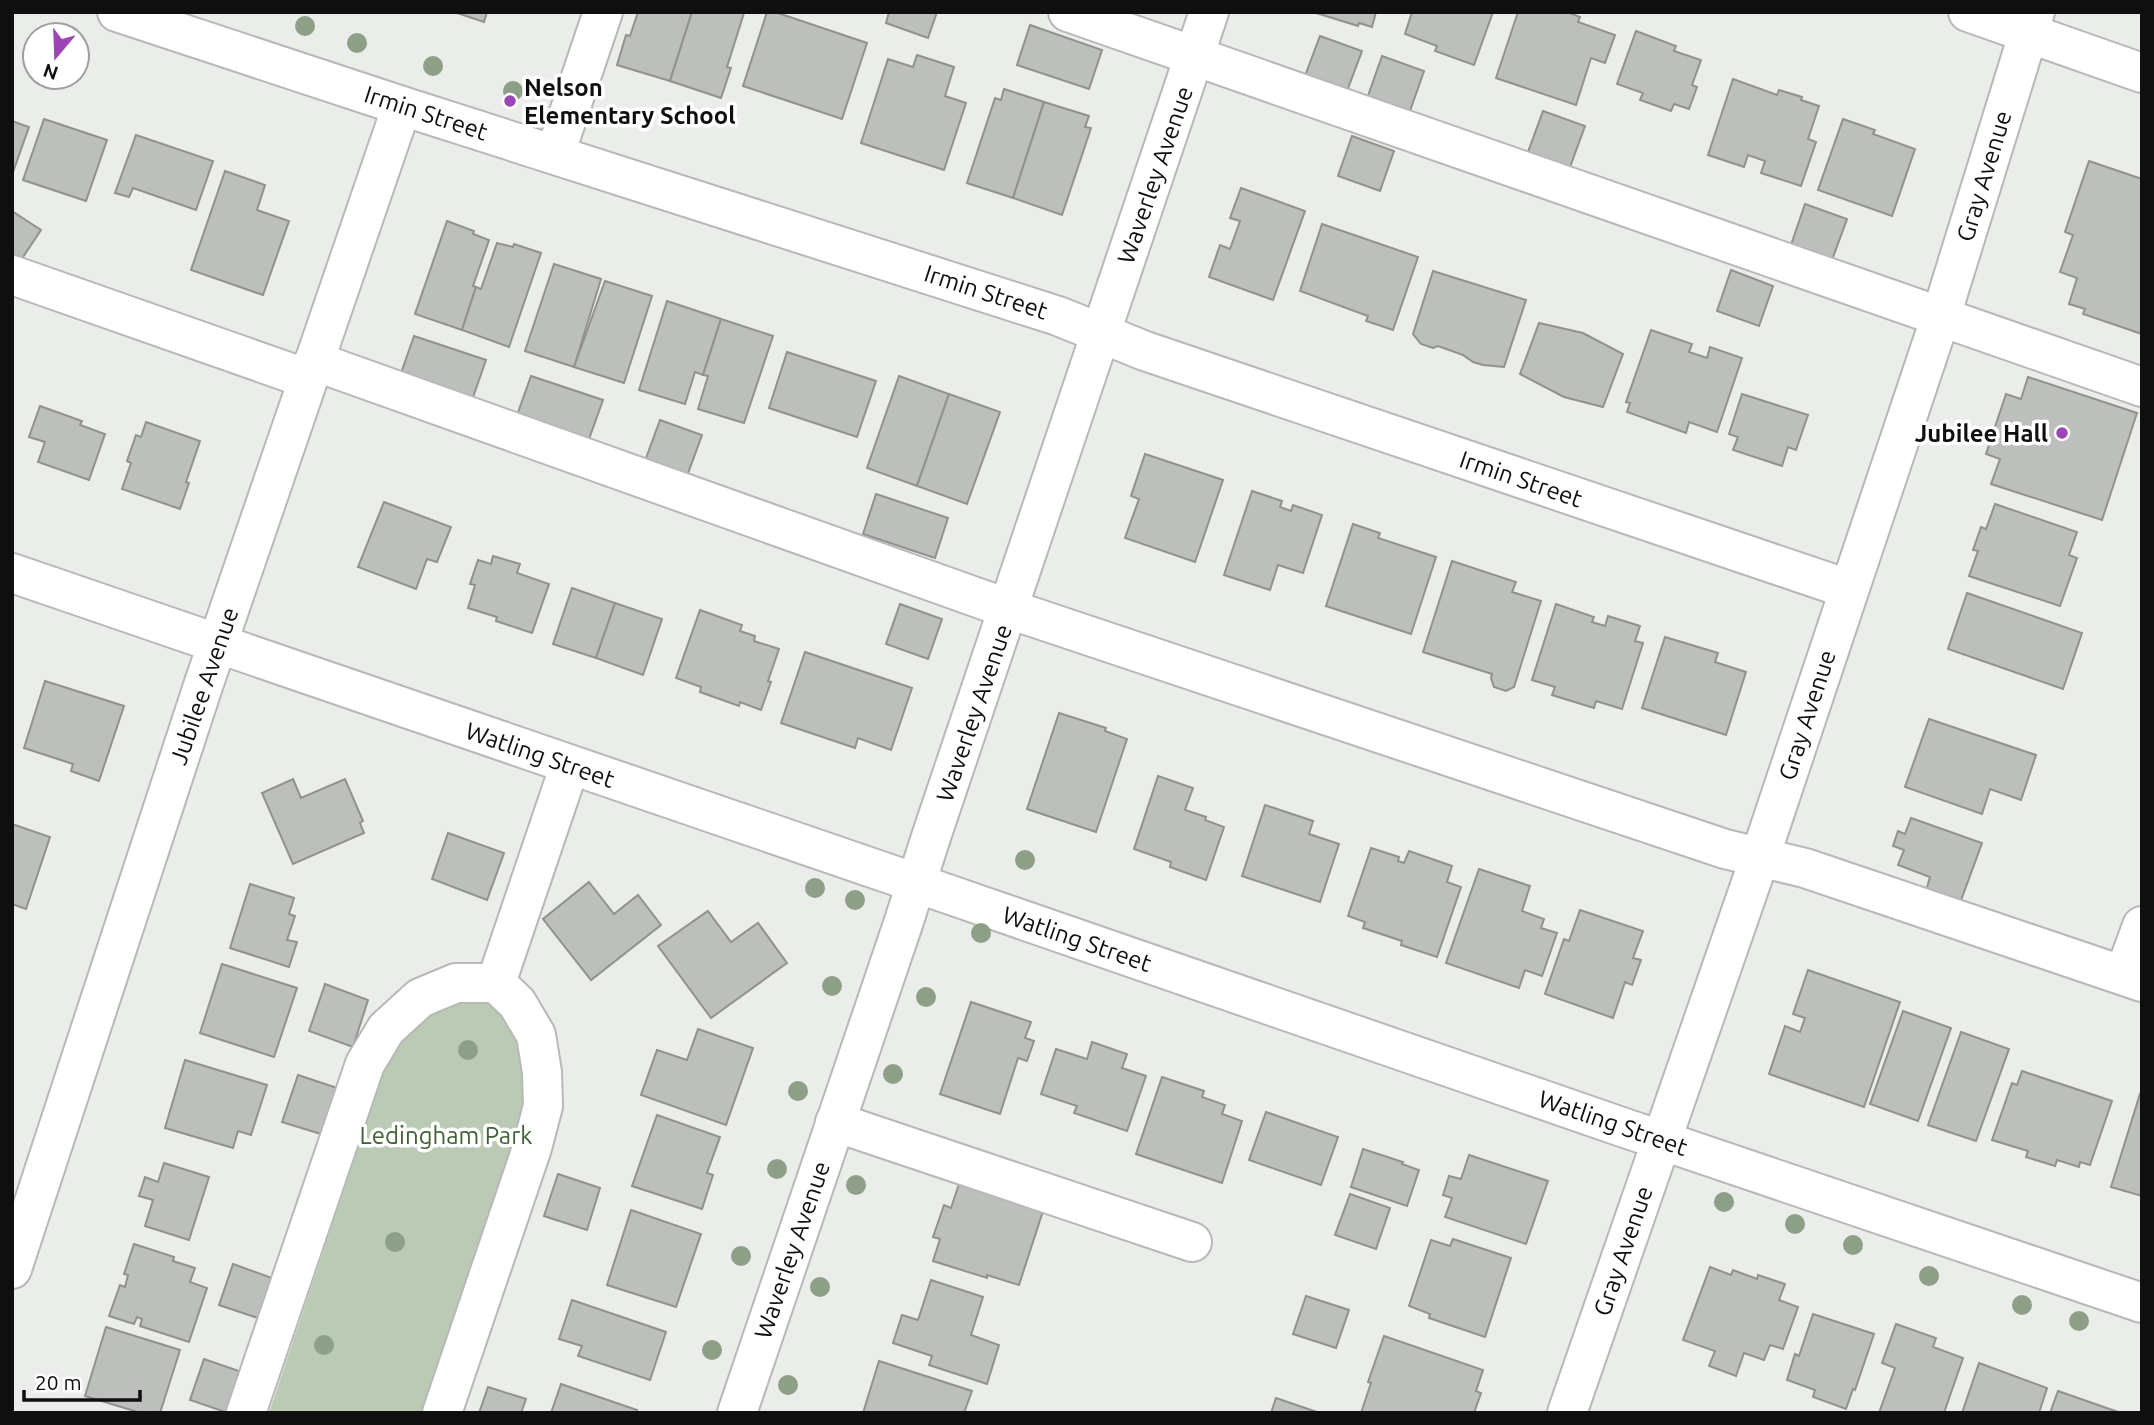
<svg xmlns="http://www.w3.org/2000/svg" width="2154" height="1425" font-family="Ubuntu,sans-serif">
<rect width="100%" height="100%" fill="#ebedea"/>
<polygon fill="#bacab5" points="474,995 506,1006 537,1087 431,1413 269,1413 384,1071 397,1044 437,1007"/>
<g fill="#bcbfbb" stroke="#90928f" stroke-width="2">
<polygon points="454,12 487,12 484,22"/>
<polygon points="638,12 692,12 670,81 617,65 626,35 630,36"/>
<polygon points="692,12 744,13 727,67 731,68 721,98 670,81"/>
<polygon points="767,12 775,12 867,43 842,119 743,86"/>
<polygon points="889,12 937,12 928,38 886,23"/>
<polygon points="1313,12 1376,12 1372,27 1359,23 1358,26"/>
<polygon points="1412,12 1493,12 1474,65 1435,51 1437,46 1405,34"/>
<polygon points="1518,12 1567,12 1580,17 1578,22 1615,35 1605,63 1591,58 1576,105 1496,78"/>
<polygon points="1030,25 1102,50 1089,89 1017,65"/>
<polygon points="1636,31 1676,46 1674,51 1701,60 1692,85 1697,87 1689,109 1674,104 1671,111 1640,100 1643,93 1617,84"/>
<polygon points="1320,36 1362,51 1347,91 1305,76"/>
<polygon points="917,55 954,67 945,96 966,103 944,170 861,143 888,59 913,67"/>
<polygon points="1382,56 1424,71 1410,111 1368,96"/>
<polygon points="1733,79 1777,95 1779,90 1802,97 1801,100 1819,106 1808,139 1816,142 1801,186 1761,173 1765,161 1748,155 1744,167 1708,155"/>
<polygon points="1004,89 1044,102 1013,198 967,183 995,98 1001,100"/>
<polygon points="1044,102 1089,116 1085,127 1091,128 1062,215 1013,198"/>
<polygon points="1543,111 1585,126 1570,167 1528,152"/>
<polygon points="44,119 107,140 86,201 23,180"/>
<polygon points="1843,119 1875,130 1873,134 1915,149 1892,216 1818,190"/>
<polygon points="12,121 29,127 12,175"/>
<polygon points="136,135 213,161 196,210 133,188 129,197 115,193"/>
<polygon points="1352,136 1394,151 1380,191 1338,176"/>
<polygon points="2089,161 2142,179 2142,334 2083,314 2085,309 2069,304 2077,278 2060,272 2073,235 2065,232"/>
<polygon points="225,171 265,185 257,210 289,221 263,295 191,270"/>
<polygon points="1241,188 1305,211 1273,300 1209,277 1220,245 1230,249 1240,221 1230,218"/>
<polygon points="1805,204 1847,219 1832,260 1791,245"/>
<polygon points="12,211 41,230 21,260 12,254"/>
<polygon points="447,221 474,231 473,234 489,240 473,286 476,287 462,330 415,314"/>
<polygon points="1322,224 1418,257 1393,330 1366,321 1368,316 1300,291"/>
<polygon points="497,243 513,247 514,244 541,253 509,347 462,330 476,287 481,289"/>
<polygon points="554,264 601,279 574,367 525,351"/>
<polygon points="1731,270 1773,286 1759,326 1717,311"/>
<polygon points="1433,271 1526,300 1504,367 1483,365 1473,362 1463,355 1438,346 1433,348 1421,344 1413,334"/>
<polygon points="605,281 652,296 624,383 574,367"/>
<polygon points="667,301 721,319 703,375 695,372 685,404 639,390"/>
<polygon points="721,319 773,336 744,423 698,409 708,376 703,375"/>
<polygon points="1539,323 1583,333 1623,354 1603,407 1564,397 1520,374"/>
<polygon points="1651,330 1692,344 1689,352 1707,358 1710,347 1742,358 1717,432 1689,422 1686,433 1627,412 1630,403 1626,402"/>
<polygon points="414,336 486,360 472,400 400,376"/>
<polygon points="787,352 876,381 857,437 769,408"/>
<polygon points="531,376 603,400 589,439 517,415"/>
<polygon points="899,376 949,394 917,486 867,468"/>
<polygon points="2028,377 2137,413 2102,520 1991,484 2000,459 1986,454 2006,394 2021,399"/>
<polygon points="949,394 1000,412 967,504 917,486"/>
<polygon points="1742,394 1808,415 1796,450 1788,447 1782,466 1733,450 1738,437 1729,434"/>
<polygon points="40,406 82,421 80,425 105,434 89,480 38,462 45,442 29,437"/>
<polygon points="660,420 702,435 687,476 645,461"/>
<polygon points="146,422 200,441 186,482 189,483 180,509 122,489 131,463 127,461 136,435 141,437"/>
<polygon points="1145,454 1223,480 1195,562 1125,538 1139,499 1131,496"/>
<polygon points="1252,491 1282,501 1280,507 1291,511 1293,505 1322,515 1303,573 1278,565 1270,590 1224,575"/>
<polygon points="876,494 948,518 935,558 863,534"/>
<polygon points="384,502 451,527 437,562 427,559 416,589 358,567"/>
<polygon points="1995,504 2077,532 2069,555 2077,558 2060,606 1969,576 1978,551 1973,550 1981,527 1986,529"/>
<polygon points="1353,524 1380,533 1378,538 1436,557 1411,634 1326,606"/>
<polygon points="493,556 520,564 517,573 549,584 532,633 496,621 497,617 468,608 475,585 470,584 478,560 491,564"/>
<polygon points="1452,561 1516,582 1512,592 1541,601 1514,687 1506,691 1494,687 1491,678 1492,674 1423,652"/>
<polygon points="572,588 615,603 596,658 553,644"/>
<polygon points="1967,593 2082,633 2063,689 1948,649"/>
<polygon points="615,603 662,619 643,675 596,658"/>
<polygon points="900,604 942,619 928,659 886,644"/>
<polygon points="1556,604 1594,617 1592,622 1605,626 1608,616 1640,626 1635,641 1643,643 1622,709 1596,701 1594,708 1552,695 1555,687 1532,680"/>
<polygon points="700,610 742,625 740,631 755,636 754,641 779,649 768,681 771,682 761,710 740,702 739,706 700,692 701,687 676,678"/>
<polygon points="1665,637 1718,653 1715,662 1746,672 1726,735 1642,708"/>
<polygon points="805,652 912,688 891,750 858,738 855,748 781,723"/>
<polygon points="45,681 124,706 99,781 71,771 73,764 24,748"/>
<polygon points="1059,713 1106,728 1105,731 1127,739 1096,832 1027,809"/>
<polygon points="1929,719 2036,755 2021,800 1990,789 1982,814 1905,787"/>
<polygon points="1158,776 1193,788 1185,810 1206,817 1205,820 1224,827 1206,880 1170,867 1171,862 1134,849"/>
<polygon points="293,779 301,798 345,779 363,821 360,823 364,833 293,864 262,793"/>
<polygon points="1265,805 1313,821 1309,834 1339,844 1320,902 1242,876"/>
<polygon points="1911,818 1982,843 1960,903 1926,891 1930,877 1898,865 1904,850 1893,846 1898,831 1905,834"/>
<polygon points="12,824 50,837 26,909 12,904"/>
<polygon points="448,833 504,853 487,900 432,879"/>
<polygon points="1371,848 1399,857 1398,861 1404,863 1409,851 1452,866 1447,882 1461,887 1437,957 1401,945 1402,941 1363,928 1365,922 1348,916"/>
<polygon points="1479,869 1530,886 1522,911 1544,919 1541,928 1557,933 1542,976 1525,970 1519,988 1446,963"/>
<polygon points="589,882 614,914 638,895 661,925 591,980 543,919"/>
<polygon points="250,884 294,898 289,914 295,916 287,940 297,942 289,967 230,948"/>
<polygon points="1580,910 1643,931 1633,958 1641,960 1632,985 1625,982 1613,1018 1545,994 1564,939 1569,941"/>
<polygon points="708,911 731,942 758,923 787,963 711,1018 658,946"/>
<polygon points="222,964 297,988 274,1057 200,1033"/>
<polygon points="1808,970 1900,1002 1864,1107 1769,1074 1785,1026 1800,1032 1805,1018 1793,1014"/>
<polygon points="325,984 368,1000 353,1047 309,1031"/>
<polygon points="971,1002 1031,1022 1025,1038 1034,1041 1027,1061 1018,1058 1000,1114 940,1094"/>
<polygon points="1903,1011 1951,1028 1918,1121 1870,1104"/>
<polygon points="698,1029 753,1048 726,1125 641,1095 657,1050 687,1060"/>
<polygon points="1961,1032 2009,1049 1976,1141 1928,1125"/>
<polygon points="1092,1042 1127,1054 1122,1068 1146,1076 1127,1131 1074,1113 1077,1106 1041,1094 1056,1049 1087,1059"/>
<polygon points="185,1060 267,1085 251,1135 238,1131 233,1148 165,1128"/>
<polygon points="2022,1071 2112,1101 2090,1165 2080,1162 2079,1167 2057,1160 2055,1166 2026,1157 2028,1151 1992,1140 2012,1083 2017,1085"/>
<polygon points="298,1075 337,1088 321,1134 282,1122"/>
<polygon points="1162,1077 1204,1091 1202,1097 1225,1105 1222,1114 1242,1121 1222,1183 1136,1154"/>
<polygon points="2140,1094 2142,1095 2142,1196 2111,1187"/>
<polygon points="1266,1112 1338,1137 1321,1185 1249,1160"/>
<polygon points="657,1115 720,1137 707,1173 713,1175 702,1209 632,1186"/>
<polygon points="1363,1149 1403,1162 1402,1164 1419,1170 1407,1206 1351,1187"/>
<polygon points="1469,1155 1548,1181 1526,1244 1445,1217 1452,1198 1443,1195 1449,1176 1461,1179"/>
<polygon points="164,1163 209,1177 189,1240 145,1226 153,1200 139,1196 145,1177 158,1182"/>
<polygon points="558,1174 600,1188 587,1230 544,1216"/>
<polygon points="960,1181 1044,1208 1019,1285 987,1275 987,1278 933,1261 940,1239 933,1237 944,1205 951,1208"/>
<polygon points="1350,1194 1390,1208 1376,1249 1335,1235"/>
<polygon points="631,1210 701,1234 676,1307 607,1285"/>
<polygon points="1453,1239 1511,1258 1485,1337 1429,1318 1430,1314 1409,1306 1431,1240 1450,1246"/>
<polygon points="134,1244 174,1257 173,1261 195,1268 190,1282 207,1288 189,1342 140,1326 142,1319 137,1317 134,1324 109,1316 120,1285 125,1287 128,1275 124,1274"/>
<polygon points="233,1264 272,1278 258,1318 219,1305"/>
<polygon points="1710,1267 1731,1275 1733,1270 1757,1279 1758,1275 1785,1284 1779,1300 1798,1307 1783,1349 1770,1345 1764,1360 1744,1353 1736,1376 1709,1366 1715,1351 1683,1340"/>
<polygon points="931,1280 983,1297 971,1335 999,1345 987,1384 929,1365 932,1356 893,1343 902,1315 918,1320"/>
<polygon points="1306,1296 1349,1310 1336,1348 1293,1334"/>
<polygon points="572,1300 666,1332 650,1380 578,1356 582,1346 559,1339"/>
<polygon points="1813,1314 1874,1334 1855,1390 1853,1389 1846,1409 1813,1397 1815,1390 1787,1380 1795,1354 1799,1356"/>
<polygon points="1896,1324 1936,1338 1933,1347 1963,1358 1944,1413 1879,1413 1895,1368 1882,1363"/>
<polygon points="106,1327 180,1350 160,1413 141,1413 85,1396"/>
<polygon points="1384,1336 1483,1370 1476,1391 1481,1393 1474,1413 1361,1413 1371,1383 1368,1382"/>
<polygon points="204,1359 242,1372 228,1413 190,1400"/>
<polygon points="879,1361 972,1391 964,1413 863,1413"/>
<polygon points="1979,1363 2047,1388 2039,1413 1962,1413"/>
<polygon points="561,1384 637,1410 637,1413 551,1413"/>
<polygon points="488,1387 526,1399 521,1413 479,1413"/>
<polygon points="2058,1391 2121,1413 2050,1413"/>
<polygon points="1276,1398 1317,1412 1317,1413 1271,1413"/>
</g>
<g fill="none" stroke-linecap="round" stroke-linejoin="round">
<defs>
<g id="minor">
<polyline points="117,12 402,106 1058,316 1145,351 1848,589"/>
<polyline points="1068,12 2142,387"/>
<polyline points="1968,12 2142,73"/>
<polyline points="555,154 603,12"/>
<polyline points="12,275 308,379"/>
<polyline points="314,361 1009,609 1725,849 1805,868 2142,982"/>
<polyline points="12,573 916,883 1616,1125 2142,1303"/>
<polyline points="2124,975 2142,926"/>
<polyline points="835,1122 1192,1242"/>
<polyline points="12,1269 203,686 402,106"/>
<polyline points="246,1413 365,1064 386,1029 420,998 456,983 496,983 570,765"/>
<polyline points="442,1413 532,1148 543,1106 542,1072 536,1035 517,1003 496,983"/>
<polyline points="737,1413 904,921 932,834 1209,12"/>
<polyline points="1567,1413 1760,857 1941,316 2035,12"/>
</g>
</defs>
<use href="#minor" stroke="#b6b9b6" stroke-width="42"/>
<use href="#minor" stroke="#fff" stroke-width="38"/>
</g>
<g fill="#8d9f86">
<circle cx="305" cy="26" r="10"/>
<circle cx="357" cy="43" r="10"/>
<circle cx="433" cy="66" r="10"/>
<circle cx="513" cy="91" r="10"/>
<circle cx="1025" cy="860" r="10"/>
<circle cx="815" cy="888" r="10"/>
<circle cx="855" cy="900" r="10"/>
<circle cx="981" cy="933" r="10"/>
<circle cx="832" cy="986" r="10"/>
<circle cx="926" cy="997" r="10"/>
<circle cx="468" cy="1050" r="10"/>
<circle cx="893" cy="1074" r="10"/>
<circle cx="798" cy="1091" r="10"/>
<circle cx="777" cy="1169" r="10"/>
<circle cx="856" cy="1185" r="10"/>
<circle cx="1724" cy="1202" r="10"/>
<circle cx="1795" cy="1224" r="10"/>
<circle cx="395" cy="1242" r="10"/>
<circle cx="1853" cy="1245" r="10"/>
<circle cx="741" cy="1256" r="10"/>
<circle cx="1929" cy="1276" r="10"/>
<circle cx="820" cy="1287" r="10"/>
<circle cx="2022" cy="1305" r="10"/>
<circle cx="2079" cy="1321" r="10"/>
<circle cx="324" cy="1345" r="10"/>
<circle cx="712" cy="1350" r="10"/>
<circle cx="788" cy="1385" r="10"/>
</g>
<g fill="#9b46b4" stroke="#fff" stroke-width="2.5">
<circle cx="510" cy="101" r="7"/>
<circle cx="2062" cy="433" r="7"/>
</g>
<g text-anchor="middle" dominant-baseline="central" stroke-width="7" stroke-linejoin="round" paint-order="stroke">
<g font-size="24" font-weight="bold" fill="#0e0f0e" stroke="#fff" text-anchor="start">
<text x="524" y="87">Nelson<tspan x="524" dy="28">Elementary School</tspan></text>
<text x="2048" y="433" text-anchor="end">Jubilee Hall</text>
</g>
<g font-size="24" fill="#0e0f0e" stroke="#fff">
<text transform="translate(426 113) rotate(18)">Irmin Street</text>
<text transform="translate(1155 175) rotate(-71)">Waverley Avenue</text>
<text transform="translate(1984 176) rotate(-73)">Gray Avenue</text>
<text transform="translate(986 292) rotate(18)">Irmin Street</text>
<text transform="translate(1521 479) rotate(19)">Irmin Street</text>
<text transform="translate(204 686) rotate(-71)">Jubilee Avenue</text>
<text transform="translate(974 713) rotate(-71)">Waverley Avenue</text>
<text transform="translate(1807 715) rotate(-72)">Gray Avenue</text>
<text transform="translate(540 755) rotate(19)">Watling Street</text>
<text transform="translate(1077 939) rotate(19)">Watling Street</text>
<text transform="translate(1613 1123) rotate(19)">Watling Street</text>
<text transform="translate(792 1250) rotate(-71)">Waverley Avenue</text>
<text transform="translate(1623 1251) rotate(-71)">Gray Avenue</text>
</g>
<g font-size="24" fill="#406035" stroke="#fff">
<text x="446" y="1135">Ledingham Park</text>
</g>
</g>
<rect width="2154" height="1425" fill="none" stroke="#0e0f0e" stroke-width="28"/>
<g transform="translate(56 56) rotate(199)"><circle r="33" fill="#ffffff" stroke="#9f9f9f" stroke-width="2"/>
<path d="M0-5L12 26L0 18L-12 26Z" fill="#9b46b4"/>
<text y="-10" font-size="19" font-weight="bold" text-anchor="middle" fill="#0e0f0e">N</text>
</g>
<path d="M24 1390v10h116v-10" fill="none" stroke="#0e0f0e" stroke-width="3.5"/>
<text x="35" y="1390" font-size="21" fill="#0e0f0e" stroke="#ffffff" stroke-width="5" paint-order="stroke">20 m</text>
</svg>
